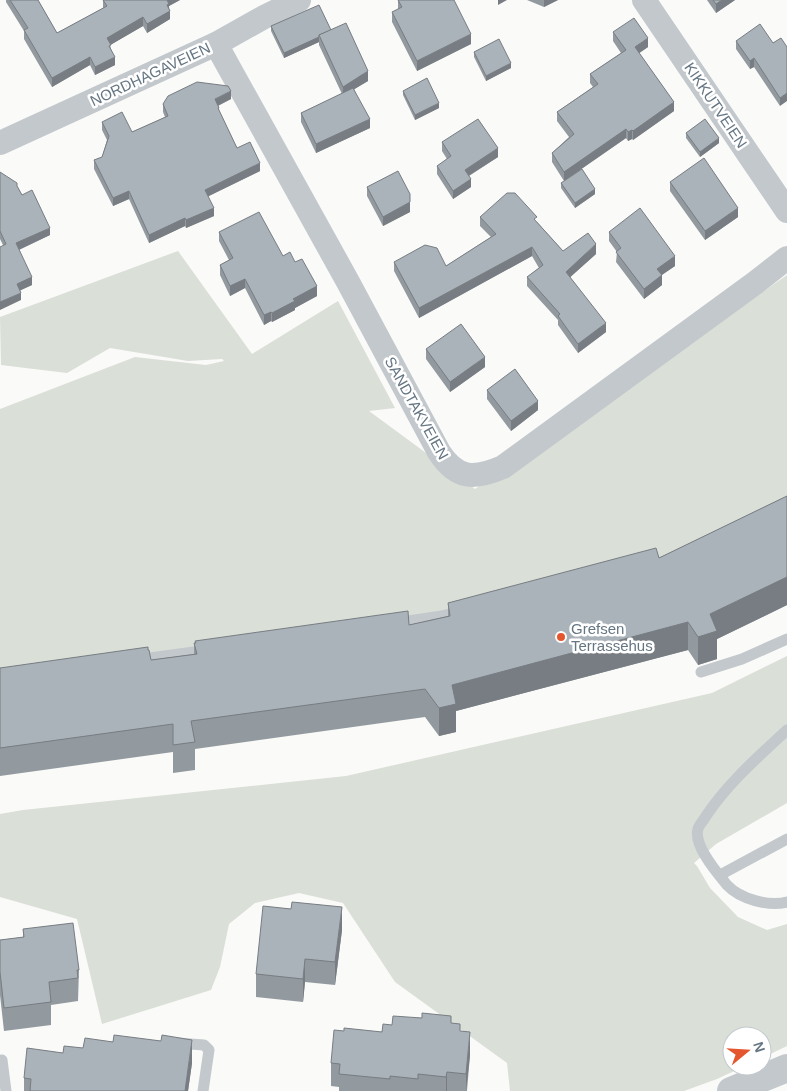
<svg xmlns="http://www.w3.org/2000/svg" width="787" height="1091" font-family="Arial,sans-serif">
<rect width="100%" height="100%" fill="#fafaf8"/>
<g fill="#dadfd7">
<polygon points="178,251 252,354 338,301 395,408 369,411 475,489 787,275 787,534 674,587 0,699 0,409 135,357 206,365 224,361 222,359 188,361 110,348 67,373 1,365 0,317"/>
<polygon points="787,656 787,803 716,844 694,863 697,866 710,888 738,917 767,930 787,924 787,1046 762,1058 762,1036 732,1036 732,1066 745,1066 717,1079 684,1091 510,1091 507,1063 395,982 343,903 299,893 255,903 229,924 220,967 211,990 102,1024 77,919 0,897 0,814 23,810 346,776 712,693"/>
</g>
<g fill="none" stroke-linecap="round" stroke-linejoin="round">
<g stroke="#c3c8cc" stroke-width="11">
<polyline points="395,623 442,616 461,611"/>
<polyline points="135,660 209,650"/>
<polyline points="701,672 742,659 787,639"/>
<path d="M 787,730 C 758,757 728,783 706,816 C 704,820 699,825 698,829 C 693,845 717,873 727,885 C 740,899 769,907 787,902"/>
<polyline points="720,875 787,839"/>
<polyline points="177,1043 204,1045 209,1050 203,1091"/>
<polyline points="2,1060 6,1091"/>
</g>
<g stroke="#c3c8cc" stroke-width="24">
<polyline points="644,0 787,211"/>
<path d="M 216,44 L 348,282 L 439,452 C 457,480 475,479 503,467 L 755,283 L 787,258"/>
<polyline points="0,143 216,44 266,16 299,0"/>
</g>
<polyline stroke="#c3c8cc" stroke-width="28" points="731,1091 787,1068"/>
</g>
<g fill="#929a9f">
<polygon points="6,0 38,0 57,33 103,8 103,0 180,0 169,6 170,19 147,33 143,26 110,45 115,65 95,75 90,65 52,87 24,39 24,31 6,2"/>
<polygon points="398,0 471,44 417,71 392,22 392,12 398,9"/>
<polygon points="527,0 558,0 544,7"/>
<polygon points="707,0 735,0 716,13"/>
<polygon points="271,26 331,30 368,81 354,89 370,128 316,153 301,122 301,113 342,94 319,45 319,42 284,58 271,31"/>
<polygon points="613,32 648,47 639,53 674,111 633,140 632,139 628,141 626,138 564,181 552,162 552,153 569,137 557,121 557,112 593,87 590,83 590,74 621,53 613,41"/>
<polygon points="781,38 780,106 754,67 750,69 736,49 736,41 773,43"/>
<polygon points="474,52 511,68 486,81 474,57"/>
<polygon points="403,91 439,108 415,120 403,95"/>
<polygon points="231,99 218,106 219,111 237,148 260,171 208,196 214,216 186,228 185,226 149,243 129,199 113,206 94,169 94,160 102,157 107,140 102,130 102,122 132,132 165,117 163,112 163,104"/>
<polygon points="686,133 719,143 700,157 686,138"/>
<polygon points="442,142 498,157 469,176 471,187 453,199 437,174 437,166 447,159 442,151"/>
<polygon points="0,172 17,186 22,195 50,235 19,250 32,285 20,290 21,300 3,245 0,239"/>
<polygon points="670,182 738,217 705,240 670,191"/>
<polygon points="561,183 595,194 575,208 561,188"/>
<polygon points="367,187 410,212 383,226 367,196"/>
<polygon points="480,217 537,222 563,251 596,254 570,277 606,332 578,353 558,325 558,320 527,286 527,277 539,268 532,256 419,318 394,271 394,262 446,266 491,237 480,226"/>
<polygon points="219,232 283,256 295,262 317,296 295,308 295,310 272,322 271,321 264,325 245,288 230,296 220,275 220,265 229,260 219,241"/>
<polygon points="609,232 675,266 662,275 662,285 644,299 616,262 617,252 609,241"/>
<polygon points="426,349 485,367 450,392 426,359"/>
<polygon points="487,390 538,410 511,431 487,399"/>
<polygon points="787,496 787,605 717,639 717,659 698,665 688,650 456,711 456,732 439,736 425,717 195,749 195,770 173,773 173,752 0,776 0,668 151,660 194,654 194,643 409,625 448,616 448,603 659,558"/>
<polygon points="23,929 79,970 78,1001 51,1005 51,1025 4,1031 0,995 0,940 23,937"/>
<polygon points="342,930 335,985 305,982 303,1002 256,997 256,974"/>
<polygon points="451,1023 460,1031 470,1055 467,1091 339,1091 339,1087 331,1086 331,1063 392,1025"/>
<polygon points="63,1053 192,1063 188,1091 24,1091 24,1078"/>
</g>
<g fill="#777d82">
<polygon points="166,0 180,0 169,6 169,12 170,11 170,19 147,33 147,24"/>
<polygon points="498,0 507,0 498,5"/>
<polygon points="544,0 558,0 544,7"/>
<polygon points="722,0 735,0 716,13 716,4"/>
<polygon points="143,17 143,26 107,47 107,38"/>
<polygon points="471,34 471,44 417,71 417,61"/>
<polygon points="319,37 319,42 284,58 284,53"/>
<polygon points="648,38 648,47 635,56 635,47"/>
<polygon points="90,57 90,65 52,87 52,78"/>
<polygon points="115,57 115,65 95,75 95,67"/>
<polygon points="754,58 754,67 750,69 750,61"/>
<polygon points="511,63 511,68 486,81 486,76"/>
<polygon points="368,71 368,81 343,96 343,87"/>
<polygon points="231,91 231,99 215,107 215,99"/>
<polygon points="787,93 787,101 780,106 780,98"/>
<polygon points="674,102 674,111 633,140 633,131"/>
<polygon points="439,103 439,108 415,120 415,115"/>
<polygon points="370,119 370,128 316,153 316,144"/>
<polygon points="626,129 626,138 564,181 564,172"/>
<polygon points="632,130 632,139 628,141 628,132"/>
<polygon points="719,138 719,143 700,157 700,152"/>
<polygon points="498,148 498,157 465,178 465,170"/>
<polygon points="260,163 260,171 205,198 205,190"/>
<polygon points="471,179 471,187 453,199 453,191"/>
<polygon points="595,189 595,194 575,208 575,203"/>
<polygon points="129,191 129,199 113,206 113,198"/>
<polygon points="410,202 410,212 383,226 383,217"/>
<polygon points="214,208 214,216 186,228 186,220"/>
<polygon points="738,208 738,217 705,240 705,231"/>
<polygon points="185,218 185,226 149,243 149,235"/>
<polygon points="50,228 50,235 16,251 16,243"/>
<polygon points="596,244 596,254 566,281 566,272"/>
<polygon points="532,247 532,256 419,318 419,308"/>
<polygon points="675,256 675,266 657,278 657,269"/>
<polygon points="662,275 662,285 644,299 644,289"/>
<polygon points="32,277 32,285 17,292 17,284"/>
<polygon points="245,279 245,288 230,296 230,286"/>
<polygon points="317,286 317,296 295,308 295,310 272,322 272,313 293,299"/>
<polygon points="21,293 21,300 0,310 0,302"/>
<polygon points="271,312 271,321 264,325 264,315"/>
<polygon points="606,323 606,332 578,353 578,344"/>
<polygon points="485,357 485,367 450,392 450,382"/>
<polygon points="538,401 538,410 511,431 511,421"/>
<polygon points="787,577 787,605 717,639 717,659 698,665 698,637 710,614"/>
<polygon points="688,622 688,650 456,711 456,732 439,736 439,708 452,685"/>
<polygon points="342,907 342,930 335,985 335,962"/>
<polygon points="305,959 305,982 303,1002 303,979"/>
<polygon points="470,1032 470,1055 466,1091 466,1074"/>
<polygon points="192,1040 192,1063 188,1091 185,1091"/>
<polygon points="447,1072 447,1091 446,1091 446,1077"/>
</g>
<g fill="#aab3b9" stroke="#777d82">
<polygon points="10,0 38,0 57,33 107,6 103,0 167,0 169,4 167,5 170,11 147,24 143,17 107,38 111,45 109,46 115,57 95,67 90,57 52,78 24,30 28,28"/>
<polygon points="398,0 454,0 471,34 417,61 392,12 402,7"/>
<polygon points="713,0 722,0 716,4"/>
<polygon points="319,5 331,30 319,35 319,37 284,53 271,26"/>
<polygon points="634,18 648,38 635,47 674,102 633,131 632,130 628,132 626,129 564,172 552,153 574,134 557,112 598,84 590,74 626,50 613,32"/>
<polygon points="346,23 368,71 343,87 319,35"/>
<polygon points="760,24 773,43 781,38 787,47 787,93 780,98 754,58 750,61 736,41"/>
<polygon points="499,39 511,63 486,76 474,52"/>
<polygon points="427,78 439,103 415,115 403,91"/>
<polygon points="197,82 228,86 231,91 215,99 219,108 218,108 237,148 250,142 260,163 205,190 214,208 186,220 185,218 149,235 129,191 113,198 94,160 102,157 109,136 102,122 122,112 132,132 168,116 163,104 168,96"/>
<polygon points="353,88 370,119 316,144 301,113"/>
<polygon points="478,119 498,148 465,170 471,179 453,191 437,166 451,156 442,142"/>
<polygon points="705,119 719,138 700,152 686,133"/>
<polygon points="704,158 738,208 705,231 670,182"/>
<polygon points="582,169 595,189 575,203 561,183"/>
<polygon points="398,171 410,194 410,202 383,217 367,187"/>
<polygon points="0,172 17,183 17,186 22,195 32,190 50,228 16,243 32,277 17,284 21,293 0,302 0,247 6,244 0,231"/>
<polygon points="507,193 515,193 537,217 534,219 563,251 588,233 596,244 566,272 606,323 578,344 558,316 560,314 527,277 543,265 532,247 419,308 394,262 425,245 437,248 446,266 496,234 480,217"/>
<polygon points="640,208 675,256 657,269 662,275 644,289 616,252 621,248 609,232"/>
<polygon points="259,212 283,256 290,252 295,262 302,259 317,286 293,299 295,301 272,313 271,312 264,315 245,279 230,286 220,265 233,258 219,232"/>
<polygon points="461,324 485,357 450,382 426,349"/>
<polygon points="515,369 538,401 511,421 487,390"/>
<polygon points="787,496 787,577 710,614 717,631 698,637 688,622 452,685 456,704 439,708 425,689 191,721 195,742 173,745 173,724 0,748 0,668 148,647 148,650 149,650 151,660 197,654 194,643 196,643 195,641 408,611 409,625 450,616 448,603 656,548 659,558"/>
<polygon points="292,902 342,907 335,962 305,959 303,979 256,974 263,906 291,909"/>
<polygon points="73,923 79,970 77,970 78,978 49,982 51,1002 4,1008 0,972 0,940 24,937 23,929"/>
<polygon points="422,1013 451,1016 451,1023 460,1024 460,1031 470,1032 466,1074 447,1072 446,1077 418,1074 418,1079 390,1076 390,1079 339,1074 340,1064 331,1063 334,1030 344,1031 344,1028 382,1032 383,1024 392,1025 393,1016 422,1018"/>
<polygon points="114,1035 161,1041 162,1035 192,1040 185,1091 30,1091 31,1079 24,1078 27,1048 63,1053 64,1046 83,1048 85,1038 113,1042"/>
</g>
<circle fill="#e4572e" stroke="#fff" stroke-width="2" cx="561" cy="637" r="5"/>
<g text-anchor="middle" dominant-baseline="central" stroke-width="5" stroke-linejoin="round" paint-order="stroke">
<g font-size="15" fill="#657683" stroke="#fff">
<text transform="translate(150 74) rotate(-25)">NORDHAGAVEIEN</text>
<text transform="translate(716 105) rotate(56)">KIKKUTVEIEN</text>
<text transform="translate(417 408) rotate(61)">SANDTAKVEIEN</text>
</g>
<g font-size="15" fill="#657683" stroke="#fff" text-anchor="start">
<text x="571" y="628">Grefsen<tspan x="571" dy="17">Terrassehus</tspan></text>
</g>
</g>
<g transform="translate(747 1051) rotate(72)"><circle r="24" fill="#ffffff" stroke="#c1c8cd"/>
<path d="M0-4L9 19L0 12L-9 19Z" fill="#e4572e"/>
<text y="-8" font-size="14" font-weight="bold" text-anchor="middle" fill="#657683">N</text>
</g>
</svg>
